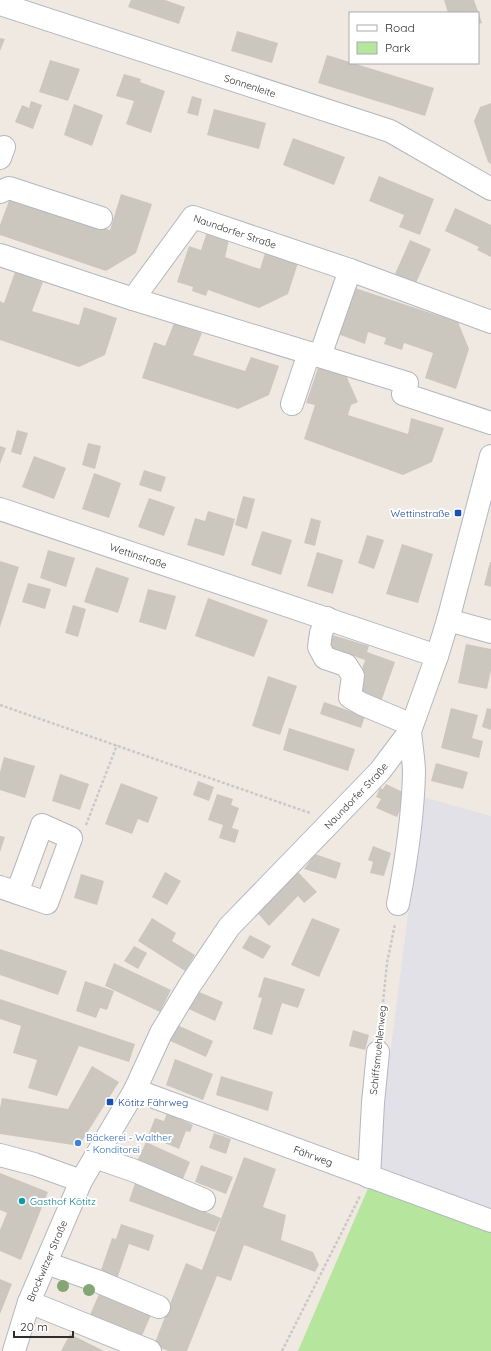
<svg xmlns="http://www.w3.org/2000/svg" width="491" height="1351" font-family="Quicksand,sans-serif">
<rect width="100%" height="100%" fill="#efe9e1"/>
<polygon fill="#e3e1e8" points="423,797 491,816 491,1212 375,1172"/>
<polygon fill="#b6e59e" points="375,1172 491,1212 491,1351 298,1351"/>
<g fill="#cbc7bf">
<polygon points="131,0 165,0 185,7 179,24 128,7"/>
<polygon points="444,0 474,0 482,23 478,24 478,13 448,13"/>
<polygon points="237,31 278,43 272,63 231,51"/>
<polygon points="0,38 5,39 0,51"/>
<polygon points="327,55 434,88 425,116 318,83"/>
<polygon points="50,60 80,69 68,101 39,92"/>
<polygon points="124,74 141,79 140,82 165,91 151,133 126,124 134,101 116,96"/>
<polygon points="192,96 202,99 198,116 187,113"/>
<polygon points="31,101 42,105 33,129 15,122 22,105 29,108"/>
<polygon points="491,103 491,164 488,162 474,121 480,107"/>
<polygon points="74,104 103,115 92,146 64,135"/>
<polygon points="214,109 266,123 259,149 207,135"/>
<polygon points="293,138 345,157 334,185 283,165"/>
<polygon points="379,176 434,199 420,235 399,227 404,215 369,201"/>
<polygon points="121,194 152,204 136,253 106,271 0,235 0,225 10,198 110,230"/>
<polygon points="455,208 491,225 491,257 477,250 479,247 445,231"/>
<polygon points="207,232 229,240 225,257 260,269 265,253 298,263 288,294 259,308 208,290 206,296 192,291 193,287 177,282 189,246 201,250"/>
<polygon points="410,240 431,249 416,283 395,274"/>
<polygon points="15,272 43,282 32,311 79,325 84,307 117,318 105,355 79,367 0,340 0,301 4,303"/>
<polygon points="352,287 458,322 469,349 456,389 425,378 433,353 404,343 402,350 384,344 386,338 368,332 365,344 335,333"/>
<polygon points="174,323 202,333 193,355 245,371 251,357 279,366 269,395 238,409 142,378 154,342 165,346"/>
<polygon points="318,368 338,374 344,371 358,402 351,405 348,415 408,434 411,418 444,428 432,462 403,475 304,439 315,405 306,403"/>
<polygon points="17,430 28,433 21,455 11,452"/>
<polygon points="88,443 101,446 95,469 82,465"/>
<polygon points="0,446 6,448 0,464"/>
<polygon points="34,456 66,468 54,499 22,487"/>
<polygon points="144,470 166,477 161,492 139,485"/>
<polygon points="94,473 121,483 109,518 82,509"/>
<polygon points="243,496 255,499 247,529 235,525"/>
<polygon points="149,498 175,507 164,536 138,527"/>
<polygon points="208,511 235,519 224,556 187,545 195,518 205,521"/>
<polygon points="311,518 321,521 315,546 304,543"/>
<polygon points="262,531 292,540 281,575 251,565"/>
<polygon points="367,535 384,540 374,569 358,563"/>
<polygon points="402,544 433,554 418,603 386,594"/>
<polygon points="48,550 75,558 66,587 40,578"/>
<polygon points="317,552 343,560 333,594 307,586"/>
<polygon points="0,561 19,567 0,627"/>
<polygon points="490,562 491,562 491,587 484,585"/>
<polygon points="96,567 129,578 118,613 84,602"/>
<polygon points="28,583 51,589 45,609 22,602"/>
<polygon points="148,589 176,596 166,630 139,622"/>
<polygon points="208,598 268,620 254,657 195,636"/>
<polygon points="73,605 86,609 78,637 65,633"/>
<polygon points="329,634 369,646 367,652 395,662 381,702 355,692 365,660 325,646"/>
<polygon points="466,644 491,649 491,670 487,689 458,683"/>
<polygon points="268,676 297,686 280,735 252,726"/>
<polygon points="324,702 365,716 361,728 320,714"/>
<polygon points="451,708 478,715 472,738 483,741 479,758 441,748"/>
<polygon points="487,708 491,709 491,730 482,727"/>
<polygon points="289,728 355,749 348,771 283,750"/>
<polygon points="4,757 35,766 25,798 0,790 0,772"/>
<polygon points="436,763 468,772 463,789 431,781"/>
<polygon points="60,774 89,784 80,810 52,801"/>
<polygon points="198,781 214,787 209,801 193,795"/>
<polygon points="121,783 158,797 148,823 138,819 132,834 105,824"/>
<polygon points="386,784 407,794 397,817 376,808 381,799 376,797 380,788 383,789"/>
<polygon points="217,794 233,799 231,805 239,808 232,828 239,830 235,843 219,838 223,825 208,820"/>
<polygon points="0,836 5,837 0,852"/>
<polygon points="373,846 391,853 384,876 370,873 373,862 368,860"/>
<polygon points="315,854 341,863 336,879 304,869"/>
<polygon points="296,870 317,892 304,903 298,896 269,926 255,910"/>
<polygon points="165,872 181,881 167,905 152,897"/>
<polygon points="81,874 104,881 97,905 74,898"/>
<polygon points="152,918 176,933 172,941 195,955 185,971 138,941"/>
<polygon points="312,918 340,929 319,977 291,965"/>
<polygon points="250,935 271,946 263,959 242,948"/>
<polygon points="134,946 147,953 138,969 124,961"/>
<polygon points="0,949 67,971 58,995 0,975"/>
<polygon points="114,963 171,990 160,1012 105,986"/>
<polygon points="264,977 305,989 298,1008 282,1003 272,1035 253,1029 262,998 258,997"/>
<polygon points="85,981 114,991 107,1010 100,1008 96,1018 76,1011"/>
<polygon points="192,989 223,1002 215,1021 184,1007"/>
<polygon points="0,999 135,1044 129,1062 79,1046 57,1096 28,1088 37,1060 13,1053 21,1026 0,1019"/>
<polygon points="175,1024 213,1041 206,1057 168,1040"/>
<polygon points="353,1030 369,1035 365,1050 349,1046"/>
<polygon points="175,1059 213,1074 203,1100 166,1085"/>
<polygon points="92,1066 119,1082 82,1141 73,1145 0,1134 0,1108 2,1098 68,1109"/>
<polygon points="221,1076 273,1092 268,1111 216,1095"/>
<polygon points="167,1113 193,1125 190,1132 186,1131 179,1149 148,1136 155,1118 164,1121"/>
<polygon points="214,1133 231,1139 226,1154 209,1148"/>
<polygon points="146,1142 190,1162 182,1181 137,1161"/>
<polygon points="244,1157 276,1169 263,1207 286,1215 281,1240 313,1252 319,1265 315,1272 244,1245 231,1281 217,1276 187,1351 168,1351 154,1345 186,1263 202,1270"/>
<polygon points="201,1165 233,1177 226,1194 195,1182"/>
<polygon points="0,1173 48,1192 21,1260 0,1251 0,1230 7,1213 0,1210"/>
<polygon points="135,1183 221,1218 215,1232 129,1201"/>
<polygon points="121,1224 154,1235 149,1251 129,1244 117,1279 100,1273 112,1238 116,1239"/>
<polygon points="0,1279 12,1284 0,1314"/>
<polygon points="99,1294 151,1315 141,1338 89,1317"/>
<polygon points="70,1334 104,1351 61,1351"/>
</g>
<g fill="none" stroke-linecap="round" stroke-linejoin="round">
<defs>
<g id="minor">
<path id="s1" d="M 0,4 L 390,131 L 491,189"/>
<polyline points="0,158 4,147"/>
<polyline points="0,192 9,188 101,218"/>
<polyline points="0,255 133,299 407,383 403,394 491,423"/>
<path id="s2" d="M 133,299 L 193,217 L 350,270 L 491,322"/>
<polyline points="320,356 350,270"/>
<polyline points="292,404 309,353"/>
<path id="s3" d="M 0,509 L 437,656"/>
<polyline points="327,618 321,633 319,647 325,658 346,665 353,676 350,697 362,704 412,725"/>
<polyline points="448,620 491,632"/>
<polyline points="0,887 47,903 71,838 42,825 17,893"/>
<path d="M 398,904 C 406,862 413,817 414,773 C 414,759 411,745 410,731"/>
<path id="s4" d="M 135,1090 L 491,1221"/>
<polyline points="0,1155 34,1164 81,1181"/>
<polyline points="95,1157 135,1171 204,1200"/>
<polyline points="369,1177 373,1103 378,1052"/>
<polyline points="46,1263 97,1281 159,1307"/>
<polyline points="29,1302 150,1351"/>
<path id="s5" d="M 14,1351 L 29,1302 L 81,1181 L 135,1090 L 161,1033 L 190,985 L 229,927 L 380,771 L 410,731 L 437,656 L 448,620 L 491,456"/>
</g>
</defs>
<use href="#minor" stroke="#b4b7c1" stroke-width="24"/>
<g stroke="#c9c9c9" stroke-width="2.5" stroke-dasharray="3 2" stroke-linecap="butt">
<polyline points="0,705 310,813"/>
<polyline points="86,825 117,745"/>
<polyline points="380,1032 387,963 395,924"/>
<polyline points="282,1351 360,1196"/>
</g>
<use href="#minor" stroke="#fff" stroke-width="22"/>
</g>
<g fill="#84a574">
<circle cx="63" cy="1286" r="6"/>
<circle cx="89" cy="1290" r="6"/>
</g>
<g fill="#1a4fb4" stroke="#fff" stroke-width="1.5">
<rect x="454" y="509" width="8" height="8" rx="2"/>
<rect x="106" y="1098" width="8" height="8" rx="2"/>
</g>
<circle fill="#3f7fe0" stroke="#fff" stroke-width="1.5" cx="78" cy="1143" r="4"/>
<circle fill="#0f9aa8" stroke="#fff" stroke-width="1.5" cx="22" cy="1201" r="4"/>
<g text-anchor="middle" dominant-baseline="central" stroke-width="4" stroke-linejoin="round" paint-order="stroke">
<g font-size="10" fill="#2e2e2e" stroke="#fff">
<text stroke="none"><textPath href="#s1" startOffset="263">Sonnenleite</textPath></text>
<text stroke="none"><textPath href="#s2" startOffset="146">Naundorfer Straße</textPath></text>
<text stroke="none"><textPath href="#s3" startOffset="146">Wettinstraße</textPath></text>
<text stroke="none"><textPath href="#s5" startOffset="660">Naundorfer Straße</textPath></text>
<text transform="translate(378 1050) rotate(-84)">Schiffsmuehlenweg</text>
<text stroke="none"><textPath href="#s4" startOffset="190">Fährweg</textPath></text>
<text stroke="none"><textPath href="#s5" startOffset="96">Brockwitzer Straße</textPath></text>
</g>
<g font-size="10" fill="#164399" stroke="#fff" text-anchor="end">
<text x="450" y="513">Wettinstraße</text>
<text x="118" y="1102" text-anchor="start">Kötitz Fährweg</text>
</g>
<g font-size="10" fill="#366cbe" stroke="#fff" text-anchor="start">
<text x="86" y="1137">Bäckerei - Walther<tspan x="86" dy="12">- Konditorei</tspan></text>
</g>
<g font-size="10" fill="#0d838f" stroke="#fff" text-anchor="start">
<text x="30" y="1201">Gasthof Kötitz</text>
</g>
</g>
<rect x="349" y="12" width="130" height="52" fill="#ffffff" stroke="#ababab"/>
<rect x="357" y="25" width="20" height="6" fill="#ffffff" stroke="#ababab"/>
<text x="385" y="32" font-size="12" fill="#2e2e2e">Road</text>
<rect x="357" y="42" width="20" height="12" fill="#b6e59e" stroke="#ababab"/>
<text x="385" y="52" font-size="12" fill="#2e2e2e">Park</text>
<path d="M14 1331v6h59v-6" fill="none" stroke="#2e2e2e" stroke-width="2"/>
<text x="20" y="1331" font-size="12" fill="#2e2e2e" stroke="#ffffff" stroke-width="3" paint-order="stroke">20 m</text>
</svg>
